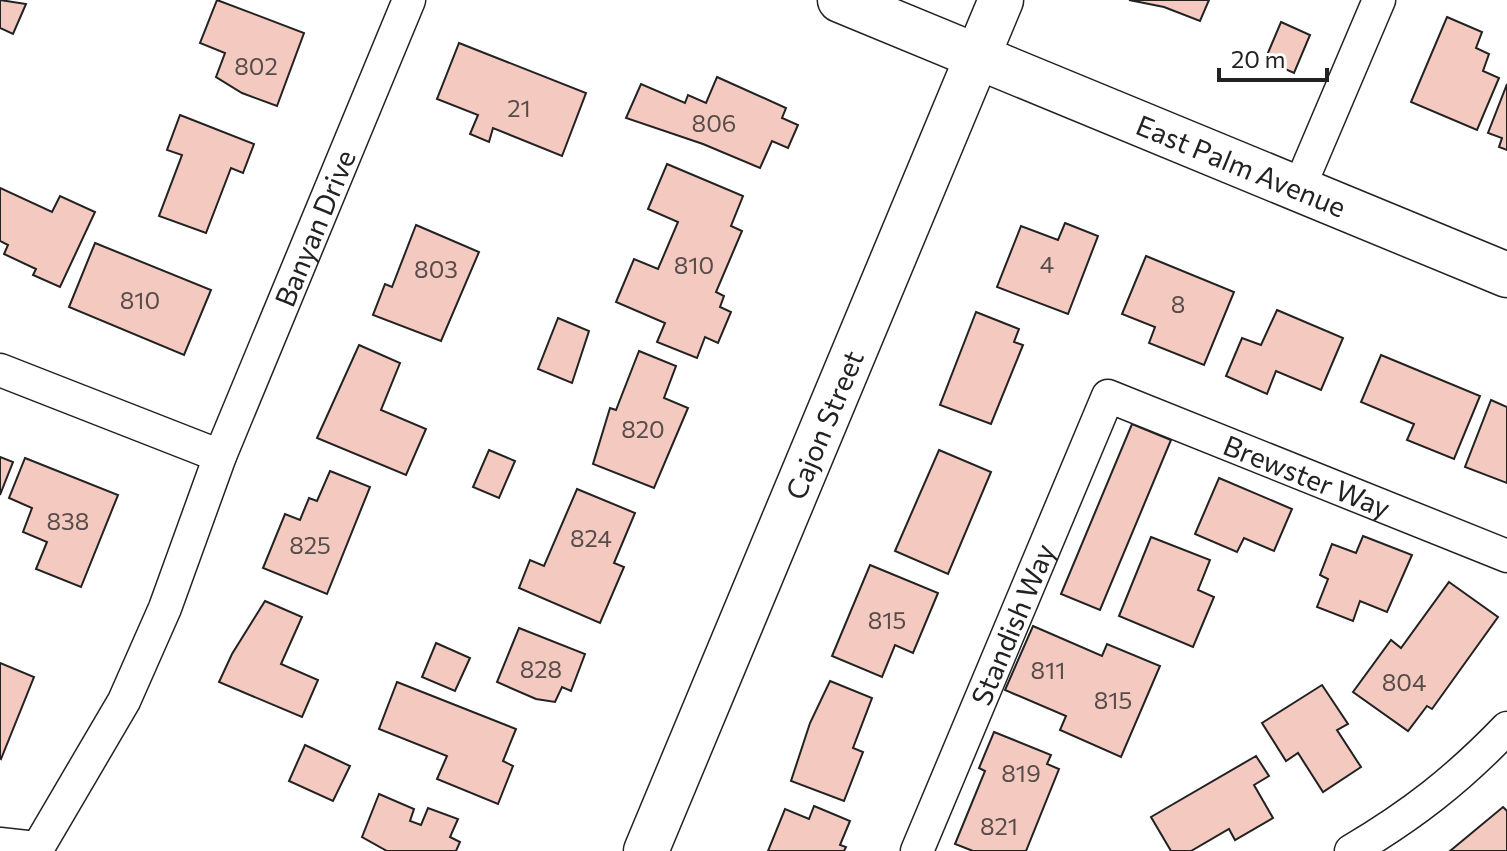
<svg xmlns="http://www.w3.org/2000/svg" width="1507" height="851" font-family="Commissioner,sans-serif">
<rect width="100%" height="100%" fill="#fff"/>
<g fill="#f3c9c0" stroke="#222" stroke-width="2">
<polygon points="0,0 26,4 13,34 0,28"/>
<polygon points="217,0 304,33 277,106 242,93 216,77 225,53 200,43"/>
<polygon points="1129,0 1209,0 1200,21 1164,7"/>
<polygon points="1447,17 1482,32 1476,48 1489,54 1483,71 1499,78 1477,130 1411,102"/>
<polygon points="1281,22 1310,35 1294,73 1265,60"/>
<polygon points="459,43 586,93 562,156 493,128 489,142 470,134 478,115 437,99"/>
<polygon points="717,77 786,108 782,118 798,125 788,148 772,141 760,168 703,144 626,118 641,84 685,103 688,95 706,103"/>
<polygon points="1507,84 1507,150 1499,147 1502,138 1488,133"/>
<polygon points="180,115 254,144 243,173 231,168 206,233 159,216 182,155 167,150"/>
<polygon points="667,164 743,196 731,226 742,231 716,292 724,296 720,307 731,312 718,343 705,337 697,358 657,342 665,323 616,302 634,259 658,269 678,222 648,209"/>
<polygon points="0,188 52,212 60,196 95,212 60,287 33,275 36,269 4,254 8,245 0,241"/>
<polygon points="1065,223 1098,236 1068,314 997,287 1021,226 1058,240"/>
<polygon points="416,225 479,252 441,341 373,315 385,284 392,287"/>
<polygon points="95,243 211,290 184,355 69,307"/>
<polygon points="1146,256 1234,292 1204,365 1149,343 1155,327 1122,314"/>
<polygon points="1277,310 1343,338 1321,390 1276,371 1267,394 1226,376 1242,338 1261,345"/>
<polygon points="976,312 1019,329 1014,342 1023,345 991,424 940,405"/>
<polygon points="558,318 589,331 572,383 538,369"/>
<polygon points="359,345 400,363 381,410 426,429 406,475 317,438"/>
<polygon points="639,351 676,366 664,398 688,408 654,488 593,464 610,408 616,410"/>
<polygon points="1381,355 1480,396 1454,459 1407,440 1414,424 1361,402"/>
<polygon points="1491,400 1507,407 1507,483 1465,467"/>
<polygon points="1132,424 1171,440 1100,610 1061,594"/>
<polygon points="489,450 515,461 499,498 473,487"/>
<polygon points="939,450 991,472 948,574 895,551"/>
<polygon points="0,457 13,462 0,495"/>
<polygon points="25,458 118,495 81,587 36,569 47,542 23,532 32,508 9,498"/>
<polygon points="330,471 370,487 327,594 263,568 285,514 300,520 309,498 317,501"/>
<polygon points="1219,478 1292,509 1274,551 1244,538 1237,552 1195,534"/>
<polygon points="577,489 635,513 614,563 624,567 600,623 519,588 530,560 544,566"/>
<polygon points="1363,536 1412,555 1387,612 1360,601 1353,621 1317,607 1328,579 1320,575 1332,544 1356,553"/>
<polygon points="1151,537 1210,560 1198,590 1214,597 1193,647 1119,616"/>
<polygon points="870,565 938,593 913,653 895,645 882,677 832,656"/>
<polygon points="1449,582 1498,617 1432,709 1427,706 1408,731 1353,692 1391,640 1401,648"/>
<polygon points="265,601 302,617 281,664 318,680 302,717 219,682 232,654"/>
<polygon points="1033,626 1102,656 1107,644 1160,666 1121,757 1060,730 1066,716 1005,690"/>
<polygon points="519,628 585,654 571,691 562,687 555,702 536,699 497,682"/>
<polygon points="436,643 470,658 455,691 422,677"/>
<polygon points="0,663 34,677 1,759 0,758"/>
<polygon points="830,681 872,698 853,748 863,752 844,801 791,781 810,723"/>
<polygon points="397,682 516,729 503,761 513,766 498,804 437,779 447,756 379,729"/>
<polygon points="1322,685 1348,724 1337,730 1361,767 1323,792 1298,753 1286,761 1262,723"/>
<polygon points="994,732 1051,755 1047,764 1059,769 1026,851 973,851 955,844 985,771 979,768"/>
<polygon points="305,745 350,766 333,801 289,781"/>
<polygon points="1256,756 1269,776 1254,785 1273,818 1235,840 1229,829 1191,851 1171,851 1151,817"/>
<polygon points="379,794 414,809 410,821 421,825 428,808 458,819 450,837 460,842 456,851 387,851 362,837"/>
<polygon points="814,806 850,821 840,845 846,847 844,851 768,851 785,809 809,819"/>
<polygon points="1503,807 1507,811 1507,851 1450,851"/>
</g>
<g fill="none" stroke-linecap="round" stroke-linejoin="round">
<defs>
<g id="street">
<polyline points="1299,188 1379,0"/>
<polyline points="0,370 220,456"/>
<polyline points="0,844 36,848"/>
<path id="s1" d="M 36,851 L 124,701 L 165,608 L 220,456 L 409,0"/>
<path id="s2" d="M 917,851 L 1108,396 L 1507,556"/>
<path d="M 1351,851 C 1412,815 1457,780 1507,728"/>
</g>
<g id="secondary">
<path id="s3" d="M 840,0 L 1507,275"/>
<path id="s4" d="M 646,851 L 1001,0"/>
</g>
</defs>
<use href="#street" stroke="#222" stroke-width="35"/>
<use href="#secondary" stroke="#222" stroke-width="47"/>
<use href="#street" stroke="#fff" stroke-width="32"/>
<use href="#secondary" stroke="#fff" stroke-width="44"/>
</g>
<g text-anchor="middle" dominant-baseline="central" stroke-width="6" stroke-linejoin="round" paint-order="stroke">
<g font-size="24" fill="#564c4a">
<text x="256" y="65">802</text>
<text x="519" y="107">21</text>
<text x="714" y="122">806</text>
<text x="1047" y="263">4</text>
<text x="694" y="264">810</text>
<text x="436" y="268">803</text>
<text x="140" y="299">810</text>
<text x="1178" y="303">8</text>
<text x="643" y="428">820</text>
<text x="68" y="520">838</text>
<text x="591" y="537">824</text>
<text x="310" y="544">825</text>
<text x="887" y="619">815</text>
<text x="541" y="668">828</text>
<text x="1048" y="669">811</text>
<text x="1404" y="681">804</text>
<text x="1113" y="699">815</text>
<text x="1021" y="772">819</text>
<text x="999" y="825">821</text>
</g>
<g font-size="28" fill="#222" stroke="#fff">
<text stroke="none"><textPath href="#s3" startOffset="434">East Palm Avenue</textPath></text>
<text stroke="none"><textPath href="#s1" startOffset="684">Banyan Drive</textPath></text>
<text stroke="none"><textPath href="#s4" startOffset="462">Cajon Street</textPath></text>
<text stroke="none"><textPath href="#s2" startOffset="708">Brewster Way</textPath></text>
<text stroke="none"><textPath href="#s2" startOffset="246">Standish Way</textPath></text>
</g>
</g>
<path d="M1219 68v12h108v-12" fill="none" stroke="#222222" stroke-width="4"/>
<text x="1231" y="68" font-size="24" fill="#222222" stroke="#ffffff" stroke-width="6" paint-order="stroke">20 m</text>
</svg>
